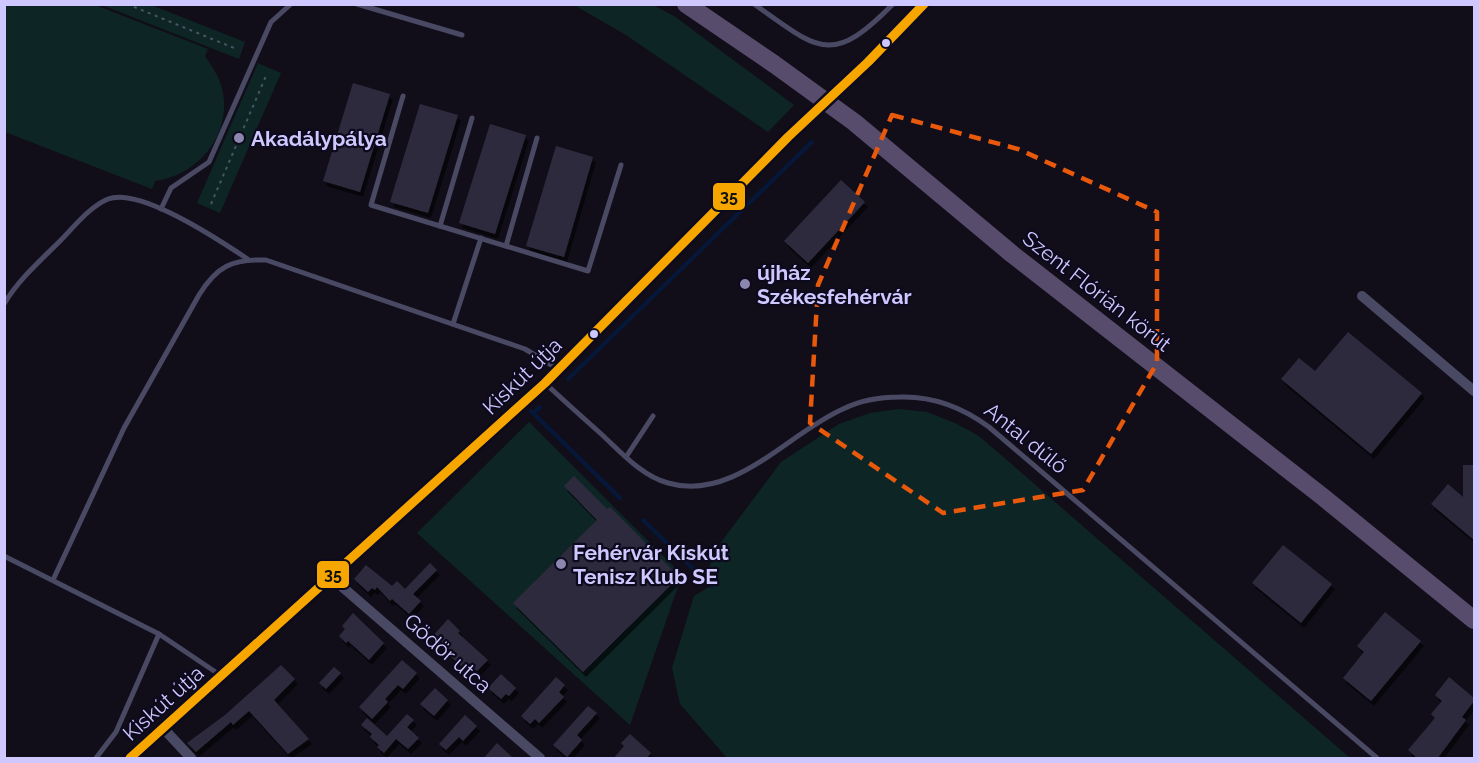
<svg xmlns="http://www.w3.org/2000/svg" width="1479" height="763" font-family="Raleway,sans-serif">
<defs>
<filter id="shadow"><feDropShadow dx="3" dy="5" stdDeviation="0" flood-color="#0009"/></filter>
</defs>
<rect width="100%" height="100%" fill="#110e1a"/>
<g fill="#0e2526">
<path d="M 4,5 L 95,5 L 208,49 L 205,56 C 211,65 218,75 221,85 C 235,131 200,175 155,181 L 152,189 L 5,132 Z"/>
<polygon points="102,5 151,5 245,42 239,59"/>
<polygon points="574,5 653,5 674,16 794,105 768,132 626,35"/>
<polygon points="258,63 281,73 220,213 197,203"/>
<polygon points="899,409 927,412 955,423 979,436 1350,758 727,758 680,704 672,668 694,596 711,586 713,578 709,567 722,541 781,462 839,424 870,413"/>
<polygon points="529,422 682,575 630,725 417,533"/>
</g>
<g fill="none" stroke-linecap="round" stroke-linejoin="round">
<g stroke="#06183a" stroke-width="4">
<polyline points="568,379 812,142"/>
<polyline points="531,411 620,498"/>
<polyline points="533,413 540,407"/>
<polyline points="643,520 711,586"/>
</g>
</g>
<g fill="#2f2b3e" filter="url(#shadow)">
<polygon points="353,83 390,94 360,192 323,181"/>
<polygon points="420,104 458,115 428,213 390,202"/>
<polygon points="490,124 526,135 495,234 459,223"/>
<polygon points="556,146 593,157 564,257 526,246"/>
<polygon points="841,180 865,202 808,263 784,241"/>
<polygon points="1348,332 1422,393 1371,454 1281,379 1299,358 1315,371"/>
<polygon points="1463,465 1474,465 1474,540 1431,504 1448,484 1463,497"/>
<polygon points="574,476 607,509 610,507 679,577 583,672 513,603 597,520 564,486"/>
<polygon points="1283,545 1332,584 1301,623 1252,583"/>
<polygon points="430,563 437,570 413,594 421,601 409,614 392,599 390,601 377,587 375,590 372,588 368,592 354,579 366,565 392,586 397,581 405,589"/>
<polygon points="1385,612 1421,641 1371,701 1343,678 1364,652 1357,646"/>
<polygon points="353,613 384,643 369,660 348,641 346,643 339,636 345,629 342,626"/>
<polygon points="448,619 460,631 458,633 488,660 477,671 469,664 465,670 431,638"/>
<polygon points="402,660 417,673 403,689 398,685 385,699 388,702 372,719 359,707"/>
<polygon points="281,665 295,679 274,700 309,739 288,754 249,711 233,725 231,722 196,752 187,743 225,715"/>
<polygon points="334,667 341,673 326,689 319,683"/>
<polygon points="501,674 516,688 509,696 506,694 501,699 488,688"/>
<polygon points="556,677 565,685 559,692 564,697 539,723 535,719 530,724 521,716"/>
<polygon points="1449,677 1474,698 1474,701 1462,717 1466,720 1437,759 1418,759 1408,750 1435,718 1431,714 1442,701 1435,695"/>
<polygon points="435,688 448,700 434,716 420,704"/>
<polygon points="588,706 597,713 577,735 582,740 567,757 553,745"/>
<polygon points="407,714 414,720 407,727 419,738 408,749 396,739 384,753 377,747 379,745 370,737 372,734 361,725 367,718 387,736"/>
<polygon points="465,715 477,726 463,741 459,737 446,750 439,744"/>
<polygon points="630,734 651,753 646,759 613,759 624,746 621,743"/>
<polygon points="497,743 514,759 483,759"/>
</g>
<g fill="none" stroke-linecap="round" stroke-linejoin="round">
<g stroke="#455666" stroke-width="2" stroke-dasharray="3 4.5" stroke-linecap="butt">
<polyline points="127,4 234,48"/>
<polyline points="211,204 266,76"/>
</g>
<g stroke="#4a4964" stroke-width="5">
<polyline points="357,4 462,35"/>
<path d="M 754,4 C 819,50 831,67 893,4"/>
<polyline points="403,96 371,205 588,271 621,165"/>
<polyline points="161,209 171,188 209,162 271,22 291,4"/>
<polyline points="440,226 472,118"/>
<polyline points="506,246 537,138"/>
<path d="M 4,304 C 18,280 40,261 59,242 C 74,227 89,207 108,199 C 140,187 221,241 249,260"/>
<polyline points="453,324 481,238"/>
<path d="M 545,383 C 563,400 581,416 599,432 C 619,450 641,476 668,483 C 734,502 788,433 843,409 C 861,400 880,397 900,397 C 934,396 962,407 989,427 L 1377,758"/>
<polyline points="626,457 653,416"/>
<polyline points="4,556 159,634 220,675"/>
<path d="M 53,580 L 124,428 L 199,295 C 217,266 232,259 266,260 L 525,349 L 558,369"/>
<polyline points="96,758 116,732 159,634"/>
</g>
<g stroke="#4a4964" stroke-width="10">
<polyline points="1362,296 1474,391"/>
<polyline points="332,578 540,758"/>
<polyline points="163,728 191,758"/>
<polyline points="130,758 545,383 788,137 868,62 924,4"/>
</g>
<polyline stroke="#584c6d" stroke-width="18" points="686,4 774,64 854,122 1012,254 1323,497 1474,620"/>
<defs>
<polyline id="bus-1" points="130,758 545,383 788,137 868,62 924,4"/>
</defs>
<use href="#bus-1" stroke="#0e0a1e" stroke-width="14"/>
<use href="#bus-1" stroke="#f7a600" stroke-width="9"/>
</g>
<path fill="none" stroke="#e8590c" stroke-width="4.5" stroke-dasharray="12 8" stroke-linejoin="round" d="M 892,115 L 1018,149 L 1157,212 L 1157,363 L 1083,490 L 943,513 L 810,423 L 818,285 Z"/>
<g fill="#cec8ff" stroke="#0e0a1e" stroke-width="2">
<circle cx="886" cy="43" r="5"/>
<circle cx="594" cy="334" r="5"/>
</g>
<g fill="#8c87af" stroke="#0e0a1e" stroke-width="2">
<circle cx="239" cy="138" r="6"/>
<circle cx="745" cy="284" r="6"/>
<circle cx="561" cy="564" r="6"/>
</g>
<g text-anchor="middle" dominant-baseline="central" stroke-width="4.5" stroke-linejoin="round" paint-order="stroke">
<g font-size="21" font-weight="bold" fill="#cec8ff" stroke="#0e0a1e" text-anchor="start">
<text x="251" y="138">Akadálypálya</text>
<text x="757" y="272">újház<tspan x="757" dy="24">Székesfehérvár</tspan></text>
<text x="573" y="552">Fehérvár Kiskút<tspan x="573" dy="24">Tenisz Klub SE</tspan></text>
</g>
<g font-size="21" fill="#cec8ff" stroke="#0e0a1e">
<text transform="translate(1097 291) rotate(38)">Szent Flórián körút</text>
<text transform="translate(522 376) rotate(-44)">Kiskút útja</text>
<text transform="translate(1026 438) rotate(39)">Antal dűlő</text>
<text transform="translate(448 653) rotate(41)">Gödör utca</text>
<text transform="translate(163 703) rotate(-42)">Kiskút útja</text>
</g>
</g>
<g stroke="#0e0a1e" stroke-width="2">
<rect x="712" y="182" width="34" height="29" rx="6" fill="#f7a600"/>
<rect x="316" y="560" width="34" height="29" rx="6" fill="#f7a600"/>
</g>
<g font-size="16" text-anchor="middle" font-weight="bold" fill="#111">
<text x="729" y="202">35</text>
<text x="333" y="580">35</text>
</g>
<rect width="1479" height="763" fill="none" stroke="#cec8ff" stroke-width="12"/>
</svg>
